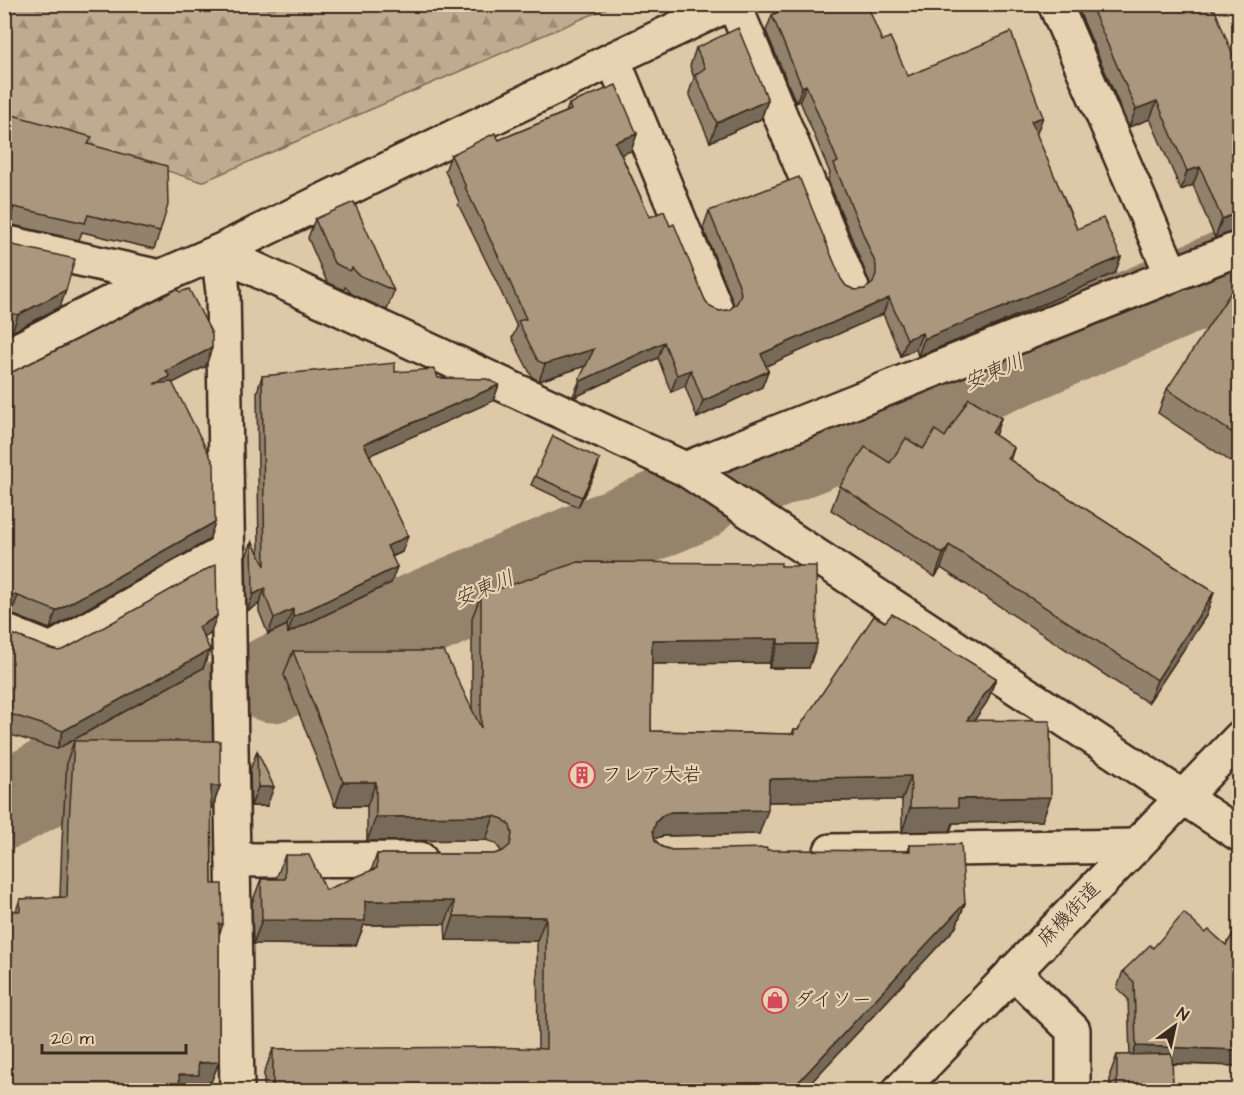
<svg xmlns="http://www.w3.org/2000/svg" width="1244" height="1095" font-family="'Architects Daughter','Klee One',sans-serif">
<defs>
<pattern id="forest-firs" width="22" height="20" patternUnits="userSpaceOnUse" patternTransform="scale(1.5)"><rect width="22" height="20" fill="#bfab8f"/><path d="M5 1l3.5 6h-7zM16 11l3.5 6h-7z" fill="#9c8b74"/></pattern>
</defs>
<rect width="100%" height="100%" fill="#ddc8a8"/>
<filter id="ink" filterUnits="userSpaceOnUse"><feTurbulence type="fractalNoise" baseFrequency=".0167" numOctaves="2"/><feDisplacementMap in="SourceGraphic" scale="12" xChannelSelector="R" yChannelSelector="G"/><feConvolveMatrix kernelMatrix="1 2 1 2 8 2 1 2 1" color-interpolation-filters="sRGB"/></filter>
<g filter="url(#ink)">
<polygon fill="url(#forest-firs)" stroke="#7d6a56" stroke-width="1.5" points="5,5 614,5 202,182 5,119"/>
<g fill="none" stroke-linecap="round" stroke-linejoin="round">
<g stroke="#96836c" stroke-width="87">
<polyline points="748,476 1240,268"/>
<polyline points="272,679 462,597 695,499"/>
<polyline points="4,806 114,747 208,706"/>
</g>
<defs>
<g id="street">
<polyline points="734,4 852,288"/>
<polyline points="1055,4 1172,275"/>
<polyline points="613,59 716,309"/>
<polyline points="4,242 160,277"/>
<polyline points="218,252 685,469 1240,835"/>
<polyline points="218,252 223,292 237,1090"/>
<polyline points="4,357 160,277 218,252 613,59 729,4"/>
<polyline points="685,469 1240,248"/>
<polyline points="4,631 51,650 227,551"/>
<polyline points="831,851 1136,846"/>
<polyline points="233,860 420,859"/>
<polyline points="1013,972 1073,1030 1073,1090"/>
</g>
<polyline id="secondary" points="900,1090 1240,738"/>
</defs>
<use href="#street" stroke="#3b2a1e" stroke-width="38"/>
<use href="#secondary" stroke="#3b2a1e" stroke-width="38"/>
<use href="#street" stroke="#e7d2b1" stroke-width="33"/>
<use href="#secondary" stroke="#e7d2b1" stroke-width="33"/>
</g>
<g fill="#92826c" stroke="#3b2a1e" stroke-width="1.5">
<polygon points="1076,4 1211,4 1233,231 1215,238 1193,185 1181,190 1150,119 1129,127"/>
<polygon points="777,8 882,41 908,76 1037,133 1036,134 1077,229 1121,257 1115,273 1004,321 1003,322 918,356 916,349 901,356 883,314 766,366 768,371 762,387 697,418 685,386 671,392 658,358 575,397 573,396 586,366 539,381 532,377 512,338 517,327 497,283 458,204 459,202 445,171 451,155 499,140 566,112 569,104 637,134 631,151 621,154 650,217 670,226 705,300 710,307 719,311 729,310 734,306 733,302 703,228 709,211 841,279 846,286 855,290 865,289 870,285 869,281 828,180 830,173 800,101 796,103 766,31 772,15 775,13"/>
<polygon points="696,48 768,100 761,119 710,142 689,93 694,78 690,66"/>
<polygon points="4,124 89,144 160,232 154,249 82,232 79,240 8,224"/>
<polygon points="315,219 394,291 387,310 352,294 345,287 344,290 327,282 308,238"/>
<polygon points="4,243 66,290 60,307 12,332 4,330"/>
<polygon points="1239,298 1239,467 1158,413 1167,389"/>
<polygon points="206,366 172,383 215,522 209,540 50,629 11,614 4,376"/>
<polygon points="395,372 438,378 499,385 493,401 370,455 402,552 392,557 391,583 288,633 287,625 268,634 259,611 259,604 247,611 246,557 252,541 259,554 257,392 262,376"/>
<polygon points="1001,418 995,435 1014,448 1010,460 1214,592 1206,616 1148,703 941,568 935,577 831,510 840,486 923,449 945,437"/>
<polygon points="597,469 578,507 531,485 535,476"/>
<polygon points="781,566 809,668 769,668 769,663 652,664 651,731 792,734 794,729 798,729 885,622 996,678 987,702 974,720 1042,821 953,823 950,831 902,832 902,800 768,802 759,834 663,836 655,838 655,840 662,847 672,850 908,851 910,845 965,903 956,927 804,1090 264,1090 264,1073 273,1049 538,1049 537,941 446,940 445,924 364,925 356,945 253,944 252,903 261,879 276,879 285,855 326,890 371,871 377,854 494,854 502,852 495,843 486,840 367,841 367,806 335,806 284,675 293,651 472,710 472,618 481,595"/>
<polygon points="4,631 51,649 59,651 210,634 204,638 210,650 203,668 57,749 4,733"/>
<polygon points="74,741 220,786 213,806 211,806 212,884 219,935 219,1062 211,1082 196,1082 16,911 20,899 60,897 62,840 67,761"/>
<polygon points="257,751 267,806 251,806 250,770"/>
<polygon points="1239,925 1239,1066 1172,1064 1173,1090 1110,1090 1110,1074 1117,1055 1130,1055 1128,999 1117,988 1123,971 1153,948 1205,933 1226,945"/>
</g>
<g fill="#776a58" stroke="#3b2a1e" stroke-width="1.5">
<polygon points="806,85 800,101 796,103 802,87"/>
<polygon points="768,100 761,119 710,142 717,123"/>
<polygon points="1157,101 1150,119 1129,127 1136,109"/>
<polygon points="1043,117 1037,133 1025,138 1031,121"/>
<polygon points="637,134 631,151 609,159 615,142"/>
<polygon points="1200,167 1193,185 1181,190 1187,171"/>
<polygon points="14,207 8,224 4,224 4,208"/>
<polygon points="1239,212 1239,230 1233,231 1215,238 1222,219"/>
<polygon points="1121,257 1115,273 1004,321 1003,322 918,356 924,339"/>
<polygon points="66,290 60,307 12,332 18,315"/>
<polygon points="889,298 883,314 755,371 761,354"/>
<polygon points="922,333 916,349 901,356 907,339"/>
<polygon points="664,342 658,358 575,397 581,381"/>
<polygon points="212,348 206,366 167,386 154,384 166,371"/>
<polygon points="594,349 588,365 539,381 545,364"/>
<polygon points="691,370 685,386 671,392 677,375"/>
<polygon points="768,371 762,387 697,418 703,401"/>
<polygon points="499,385 493,401 359,460 364,444"/>
<polygon points="1001,418 993,442 992,433"/>
<polygon points="1014,448 1006,472 1007,458"/>
<polygon points="600,459 597,469 578,507 582,497"/>
<polygon points="215,522 209,540 50,629 56,611"/>
<polygon points="408,536 402,552 381,562 387,546"/>
<polygon points="949,545 941,568 935,577 943,554"/>
<polygon points="397,567 391,583 288,633 293,617"/>
<polygon points="265,588 259,604 247,611 253,595"/>
<polygon points="1214,592 1206,616 1148,703 1157,680"/>
<polygon points="9,594 18,596 11,614 4,613 4,596"/>
<polygon points="293,609 287,625 268,634 274,618"/>
<polygon points="217,616 210,634 192,645 199,627"/>
<polygon points="778,639 769,663 643,664 652,640"/>
<polygon points="778,644 817,644 809,668 769,668"/>
<polygon points="210,650 203,668 57,749 63,731"/>
<polygon points="996,678 987,702 958,744 967,720"/>
<polygon points="911,776 902,800 760,802 769,779"/>
<polygon points="343,782 376,782 367,806 335,806"/>
<polygon points="211,786 220,786 213,806 204,806"/>
<polygon points="258,787 274,787 267,806 251,806"/>
<polygon points="1051,797 1042,821 953,823 950,831 902,832 910,808 958,799"/>
<polygon points="768,810 759,834 663,836 654,839 647,845 656,822 663,815 671,812"/>
<polygon points="494,816 486,840 367,841 376,817"/>
<polygon points="365,901 454,901 445,924 364,925 356,945 253,944 262,920"/>
<polygon points="965,903 956,927 804,1090 791,1090"/>
<polygon points="454,916 546,917 537,941 446,940"/>
<polygon points="219,924 223,924 216,944"/>
<polygon points="1136,1046 1239,1050 1239,1066 1130,1062"/>
<polygon points="219,1062 211,1082 196,1082 193,1090 174,1090 179,1075 198,1063"/>
<polygon points="448,1087 530,1088 529,1090 446,1090"/>
</g>
<g fill="#aa977e" stroke="#3b2a1e" stroke-width="1.5">
<polygon points="785,4 867,4 882,41 890,37 908,76 1011,32 1043,117 1031,121 1077,229 1103,218 1121,257 1009,304 1009,305 924,339 922,333 907,339 889,298 761,354 768,371 703,401 691,370 677,375 664,342 581,381 579,380 594,349 545,364 538,361 518,321 526,319 503,266 465,187 466,187 451,155 495,133 499,140 571,110 569,104 616,85 637,134 615,142 650,217 664,211 670,226 674,224 705,300 710,307 719,311 729,310 737,303 741,294 739,285 709,211 799,177 841,279 846,286 855,290 865,289 873,283 876,274 876,265 834,164 838,162 806,85 802,87 772,15 778,12 777,8"/>
<polygon points="1090,4 1211,4 1213,11 1215,10 1239,71 1239,212 1222,219 1200,167 1187,171 1157,101 1136,109"/>
<polygon points="738,28 768,100 717,123 695,75 705,68 696,48"/>
<polygon points="13,115 92,137 88,144 167,166 168,205 160,232 88,215 85,223 14,207 4,208 4,124 7,125"/>
<polygon points="354,202 394,291 359,275 352,268 350,271 334,263 315,219"/>
<polygon points="4,243 75,259 66,290 18,315 4,311"/>
<polygon points="177,289 180,292 189,289 212,334 212,348 166,371 170,377 154,384 172,382 214,464 215,522 56,611 18,596 9,594 4,596 4,376 47,355"/>
<polygon points="1231,292 1239,298 1239,437 1167,389"/>
<polygon points="395,363 395,372 435,369 438,378 487,379 499,385 364,444 408,536 387,546 397,567 293,617 293,609 274,618 265,595 265,588 253,595 252,541 265,566 262,376"/>
<polygon points="969,398 1001,418 992,433 1014,448 1007,458 1214,592 1157,680 949,545 943,554 840,486 865,447 890,463 906,438 923,449 935,430 945,437"/>
<polygon points="553,436 600,459 582,497 535,476"/>
<polygon points="578,562 781,563 781,566 816,566 817,644 778,644 778,639 652,640 651,731 794,734 794,729 798,729 874,616 885,622 892,614 996,678 967,720 1050,721 1051,797 958,799 958,807 910,808 911,776 769,779 768,810 671,812 663,815 656,822 653,831 655,840 662,847 672,850 767,848 767,850 910,851 910,845 961,844 965,903 791,1090 530,1090 530,1088 448,1087 448,1090 273,1090 273,1049 493,1047 546,1049 546,917 454,916 454,901 365,901 365,921 262,920 261,879 285,879 285,855 309,855 326,890 377,868 377,854 494,854 503,851 510,845 512,834 510,826 503,819 494,816 376,817 376,782 343,782 293,651 444,651 481,728 481,595"/>
<polygon points="216,564 217,616 199,627 210,650 63,731 10,714 4,728 4,631 51,649 59,651 67,648"/>
<polygon points="74,741 220,741 220,786 211,786 212,884 222,884 223,924 219,924 219,1062 198,1063 199,1075 179,1075 180,1090 4,1090 4,911 20,911 20,899 67,897 69,821"/>
<polygon points="257,751 274,787 258,787"/>
<polygon points="1184,913 1205,933 1209,930 1226,945 1239,925 1239,1050 1136,1046 1134,982 1123,971 1150,945 1153,948"/>
<polygon points="1172,1054 1173,1090 1117,1090 1117,1055"/>
</g>
</g>
<defs>
<symbol id="building-ring" viewBox="-11 -11 22 22"><circle r="9.5" fill="#e7d2b1" stroke="#d1495b" stroke-width="1.5"/><path d="M-4-6H4V6H1V3H-1V6H-4ZM-2.5-4.3h1.7v1.8h-1.7ZM.8-4.3h1.7v1.8H.8ZM-2.5-1h1.7V.8h-1.7ZM.8-1h1.7V.8H.8Z" fill="#d1495b"/></symbol>
<symbol id="shop-ring" viewBox="-11 -11 22 22"><circle r="9.5" fill="#e7d2b1" stroke="#d1495b" stroke-width="1.5"/><path d="M-5-2.5h2.3a2.7 3.5 0 0 1 5.4 0H5L5.5 6h-11ZM-1.5-2.5h3a1.5 2.3 0 0 0-3 0Z" fill="#d1495b"/></symbol>
</defs>
<g fill-rule="evenodd">
<use href="#building-ring" x="567" y="760" width="30" height="30"/>
<use href="#shop-ring" x="760" y="985" width="30" height="30"/>
</g>
<g text-anchor="middle" dominant-baseline="central" stroke-width="4.5" stroke-linejoin="round" paint-order="stroke">
<g font-size="20" fill="#3b2a1e" stroke="#e7d2b1" text-anchor="start">
<text x="602" y="775">フレア大岩</text>
<text x="794" y="1000">ダイソー</text>
</g>
<g font-size="20" fill="#3b2a1e" stroke="#e7d2b1">
<text transform="translate(1069 914) rotate(-46)">麻機街道</text>
</g>
<g font-size="21" font-style="italic" fill="#524032" stroke="#e7d2b1">
<text transform="translate(994 372) rotate(-23)">安東川</text>
<text transform="translate(484 589) rotate(-23)">安東川</text>
</g>
</g>
<rect width="1244" height="1095" fill="none" stroke="#e7d2b1" stroke-width="24"/>
<rect x="12" y="12" width="1220" height="1071" fill="none" stroke="#3b2a1e" stroke-width="2" filter="url(#ink)"/>
<g transform="translate(1175 1026) rotate(33)" stroke="#e7d2b1" stroke-width="4.5" paint-order="stroke">
<path d="M0-4.5L10 22L0 15L-10 22Z" fill="#3b2a1e"/>
<text y="-9" font-size="16" font-weight="bold" text-anchor="middle" fill="#3b2a1e">N</text>
</g>
<path d="M42 1044v9h144v-9" fill="none" stroke="#3b2a1e" stroke-width="3"/>
<text x="51" y="1044" font-size="18" fill="#3b2a1e" stroke="#e7d2b1" stroke-width="4.5" paint-order="stroke">20 m</text>
</svg>
